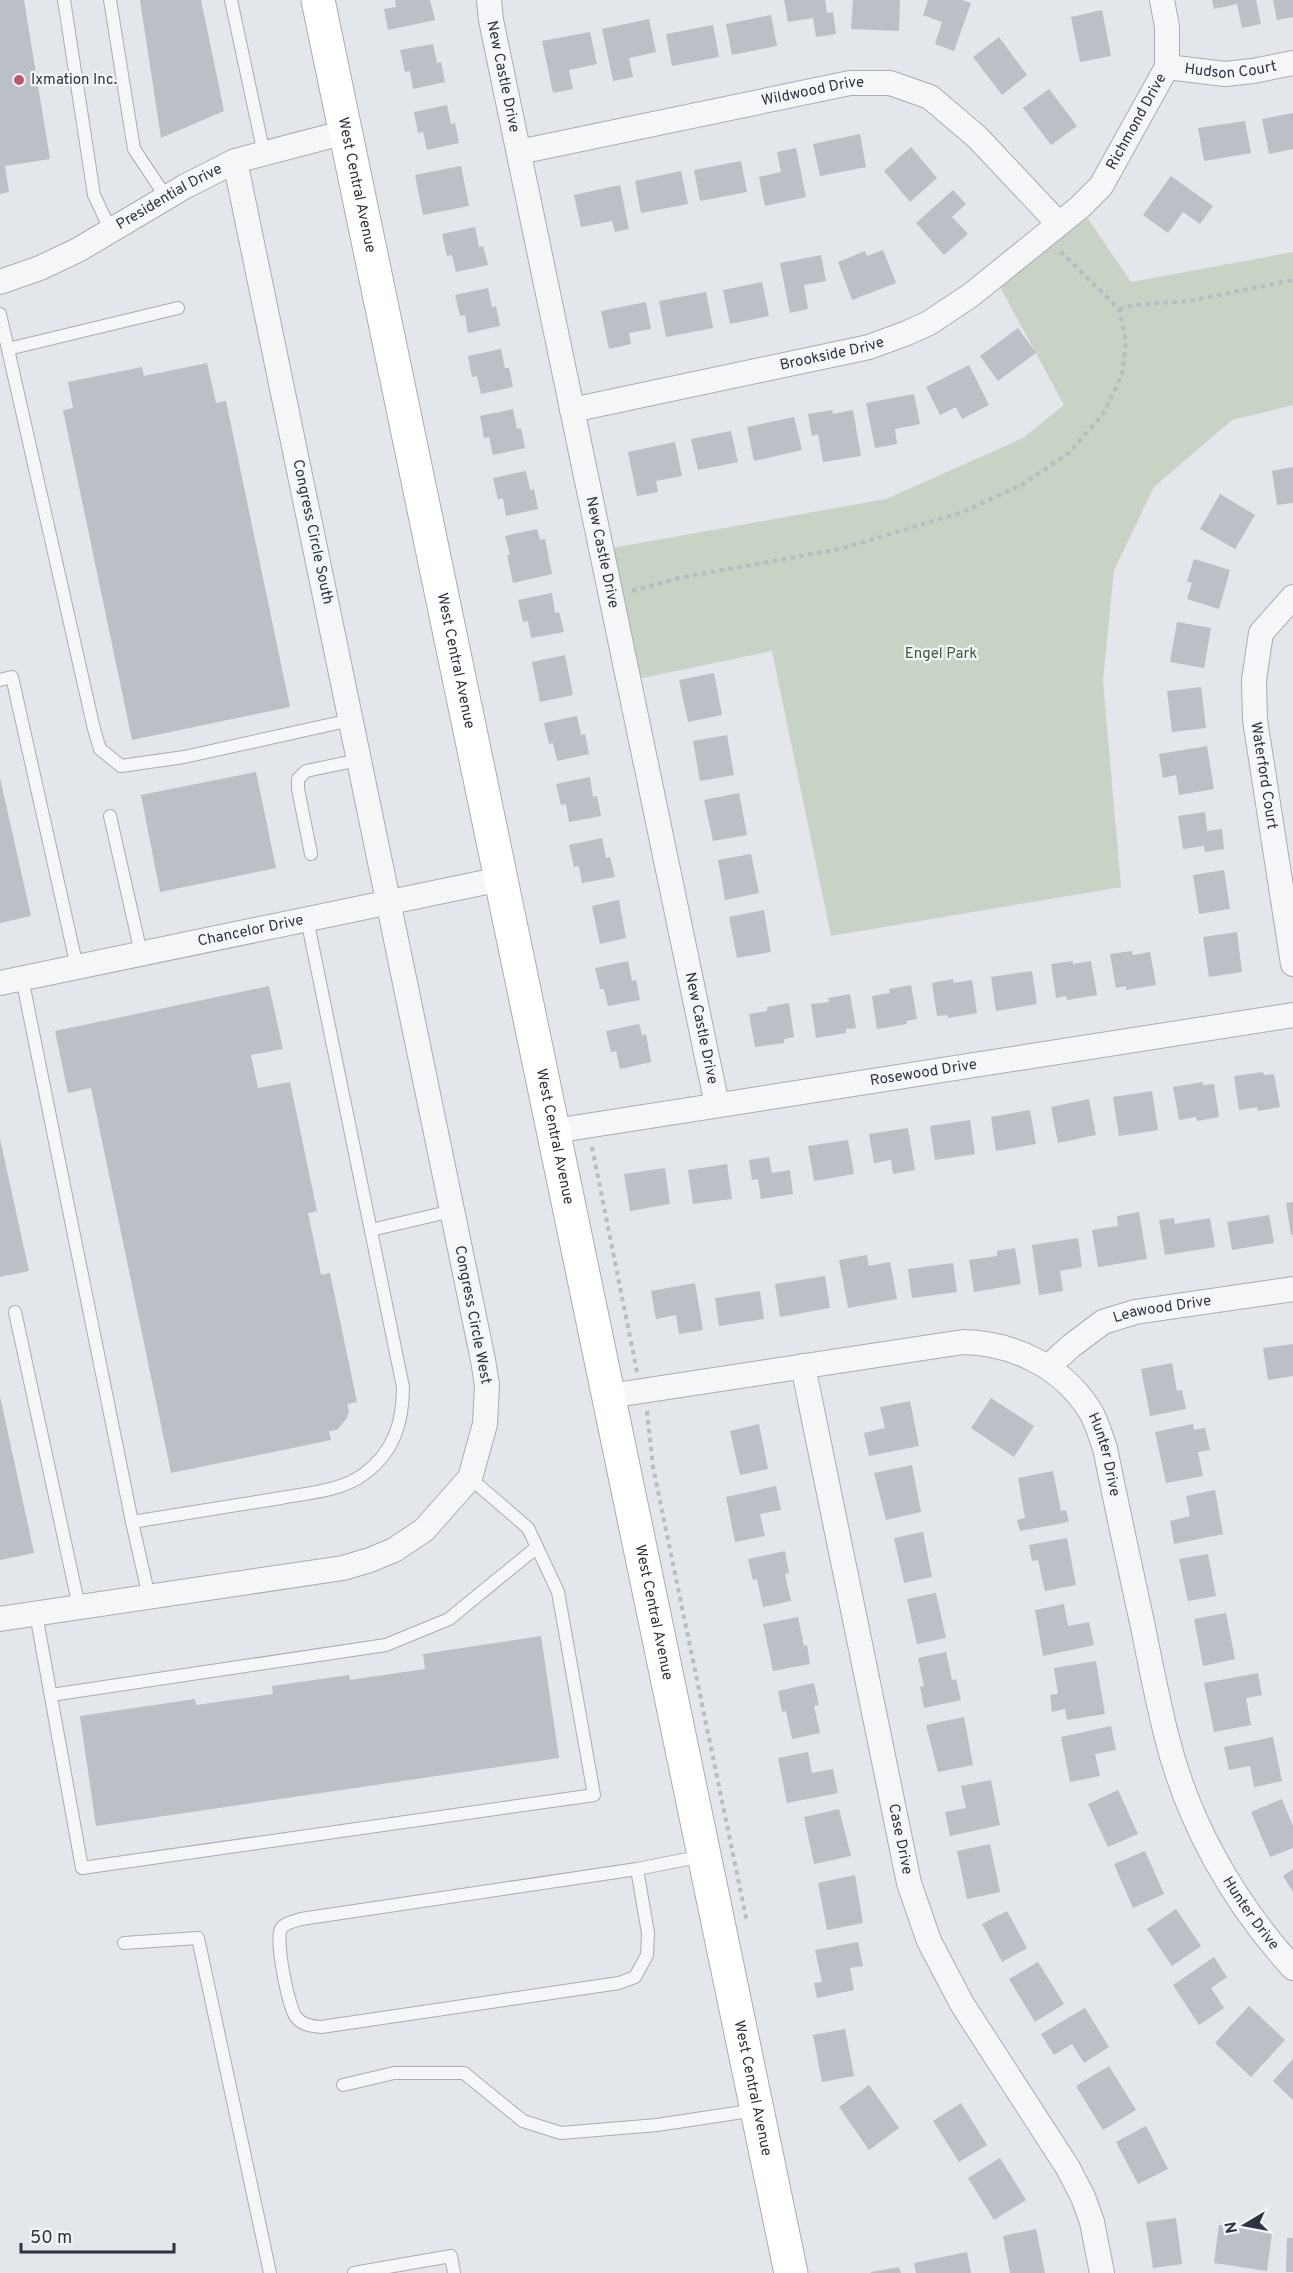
<svg xmlns="http://www.w3.org/2000/svg" width="1293" height="2273" font-family="Overpass,sans-serif">
<rect width="100%" height="100%" fill="#e3e6ea"/>
<polygon fill="#c9d3c5" points="1080,207 1131,282 1293,252 1293,405 1232,420 1154,487 1114,570 1103,681 1121,887 831,936 772,651 628,681 601,550 886,499 1023,438 1064,405 994,276"/>
<g fill="#bbbfc6">
<polygon points="0,0 24,0 50,159 5,166 9,192 0,194"/>
<polygon points="140,0 201,0 224,111 161,138"/>
<polygon points="395,0 430,0 435,20 388,30 384,9 396,7"/>
<polygon points="784,0 825,0 827,13 833,12 836,34 816,37 813,18 788,22"/>
<polygon points="853,0 900,0 899,31 851,29"/>
<polygon points="928,0 962,0 971,3 954,51 935,44 942,22 923,15"/>
<polygon points="1212,0 1256,0 1261,24 1242,28 1237,4 1214,9"/>
<polygon points="1273,0 1293,0 1293,17 1277,20"/>
<polygon points="1102,10 1111,56 1080,62 1071,17"/>
<polygon points="771,15 777,46 732,55 726,24"/>
<polygon points="649,19 656,52 629,58 633,77 613,81 602,29"/>
<polygon points="713,25 719,57 672,66 666,34"/>
<polygon points="590,32 597,64 569,70 573,89 553,93 542,41"/>
<polygon points="999,37 1027,75 1002,95 973,57"/>
<polygon points="433,44 437,63 441,62 445,82 413,89 410,71 405,72 400,50"/>
<polygon points="1049,89 1077,126 1051,145 1023,108"/>
<polygon points="447,105 451,124 455,123 459,143 427,150 423,132 418,133 414,112"/>
<polygon points="1293,113 1293,149 1269,154 1262,119"/>
<polygon points="1245,121 1251,153 1204,161 1198,128"/>
<polygon points="860,134 866,167 820,176 813,144"/>
<polygon points="911,147 937,178 910,202 884,171"/>
<polygon points="796,148 806,197 765,206 759,177 781,172 777,152"/>
<polygon points="741,161 747,192 700,201 694,170"/>
<polygon points="461,166 469,206 423,215 415,175"/>
<polygon points="681,171 688,204 641,213 635,181"/>
<polygon points="1171,176 1213,206 1200,224 1183,212 1168,233 1143,215"/>
<polygon points="620,185 629,229 615,232 612,221 581,227 574,195"/>
<polygon points="953,190 966,204 952,217 968,234 944,255 916,223"/>
<polygon points="475,227 479,247 483,246 488,265 456,272 452,255 447,256 442,234"/>
<polygon points="883,250 896,283 852,300 838,262 865,251 867,256"/>
<polygon points="821,255 826,281 804,285 808,309 790,313 780,263"/>
<polygon points="762,282 769,316 730,324 723,290"/>
<polygon points="488,288 492,307 496,306 500,326 468,333 465,315 460,316 455,295"/>
<polygon points="706,292 713,328 666,337 659,301"/>
<polygon points="646,302 651,329 629,333 631,344 609,349 601,311"/>
<polygon points="1018,328 1036,353 998,381 980,356"/>
<polygon points="501,349 505,368 509,368 513,387 481,394 477,376 472,377 468,356"/>
<polygon points="207,363 216,403 226,401 290,707 132,740 63,410 73,408 68,382 142,367 144,376"/>
<polygon points="969,365 989,405 962,419 956,407 940,415 926,387"/>
<polygon points="914,394 920,424 895,429 897,444 875,448 866,403"/>
<polygon points="513,409 517,429 521,428 525,448 493,455 489,437 484,438 480,416"/>
<polygon points="832,410 833,414 853,410 861,456 823,462 818,434 812,436 808,414"/>
<polygon points="794,417 802,450 754,461 747,427"/>
<polygon points="731,431 738,462 698,470 691,439"/>
<polygon points="675,442 682,476 656,481 658,492 637,496 628,452"/>
<polygon points="1293,467 1293,503 1277,505 1272,471"/>
<polygon points="526,471 530,490 534,489 538,509 506,516 503,498 498,500 493,478"/>
<polygon points="1220,494 1255,515 1235,549 1200,529"/>
<polygon points="537,529 540,540 545,539 552,574 513,583 507,555 510,555 505,536"/>
<polygon points="1194,559 1230,570 1219,609 1187,599 1192,583 1187,582"/>
<polygon points="552,593 555,613 559,612 564,632 531,638 528,621 523,622 518,600"/>
<polygon points="1177,622 1211,628 1204,668 1170,662"/>
<polygon points="565,655 573,695 540,702 532,662"/>
<polygon points="714,673 722,715 688,722 679,680"/>
<polygon points="1201,687 1206,728 1172,732 1167,691"/>
<polygon points="577,716 581,735 585,734 589,754 557,761 553,743 549,744 544,723"/>
<polygon points="727,735 734,775 700,781 693,741"/>
<polygon points="1207,746 1214,789 1179,795 1176,775 1163,778 1159,754"/>
<polygon points="256,772 276,868 160,892 141,795"/>
<polygon points="590,777 593,797 597,796 601,816 569,822 566,804 561,805 556,784"/>
<polygon points="0,778 31,916 0,923"/>
<polygon points="739,793 747,835 713,841 704,800"/>
<polygon points="1205,812 1207,831 1222,829 1224,849 1205,852 1204,846 1183,849 1178,816"/>
<polygon points="602,838 606,858 610,857 615,877 582,883 579,866 574,867 569,845"/>
<polygon points="751,854 759,893 725,900 718,860"/>
<polygon points="1224,870 1230,909 1199,914 1193,875"/>
<polygon points="619,900 626,938 600,944 592,906"/>
<polygon points="764,910 771,952 737,958 729,917"/>
<polygon points="1237,932 1242,972 1209,977 1203,937"/>
<polygon points="1132,951 1133,955 1150,952 1156,985 1126,990 1126,986 1116,988 1110,954"/>
<polygon points="628,961 632,981 636,980 640,1000 608,1006 604,989 600,989 595,968"/>
<polygon points="1073,961 1073,964 1091,961 1097,995 1067,1000 1066,996 1056,998 1051,964"/>
<polygon points="1032,971 1037,1004 996,1011 991,977"/>
<polygon points="953,979 954,983 972,980 977,1013 948,1018 947,1015 937,1016 932,983"/>
<polygon points="911,985 917,1019 906,1021 907,1024 877,1029 872,996 890,993 889,989"/>
<polygon points="269,986 283,1049 251,1055 258,1088 290,1082 317,1211 308,1213 321,1275 330,1273 357,1402 347,1404 349,1411 347,1418 337,1430 329,1431 331,1440 171,1473 91,1088 68,1093 55,1031"/>
<polygon points="850,994 856,1028 846,1029 846,1033 816,1038 811,1004 829,1002 828,998"/>
<polygon points="789,1003 794,1037 784,1039 784,1043 755,1047 749,1014 767,1011 767,1007"/>
<polygon points="639,1024 642,1035 646,1034 651,1062 620,1069 616,1051 611,1052 606,1031"/>
<polygon points="1263,1072 1264,1075 1274,1074 1280,1107 1258,1111 1257,1107 1239,1110 1234,1076"/>
<polygon points="1203,1082 1203,1085 1214,1084 1219,1117 1197,1121 1196,1117 1179,1120 1173,1087"/>
<polygon points="1152,1091 1158,1130 1119,1136 1113,1097"/>
<polygon points="1089,1099 1096,1135 1058,1143 1051,1107"/>
<polygon points="1030,1110 1036,1144 996,1151 991,1117"/>
<polygon points="970,1120 975,1154 935,1160 930,1126"/>
<polygon points="908,1128 915,1170 893,1174 891,1160 874,1163 869,1134"/>
<polygon points="0,1139 29,1271 0,1277"/>
<polygon points="848,1140 854,1174 814,1181 808,1146"/>
<polygon points="769,1157 772,1173 790,1170 793,1194 761,1199 758,1179 752,1180 749,1160"/>
<polygon points="727,1164 732,1199 693,1204 688,1170"/>
<polygon points="665,1168 670,1204 630,1211 624,1174"/>
<polygon points="1293,1202 1293,1235 1291,1235 1286,1203"/>
<polygon points="1139,1212 1147,1259 1098,1267 1092,1230 1118,1226 1117,1216"/>
<polygon points="1269,1215 1274,1243 1232,1250 1227,1222"/>
<polygon points="1174,1218 1175,1224 1210,1218 1215,1247 1165,1255 1159,1220"/>
<polygon points="1078,1238 1082,1267 1060,1271 1063,1291 1039,1295 1032,1245"/>
<polygon points="1015,1248 1021,1284 974,1292 969,1260 997,1256 997,1251"/>
<polygon points="867,1255 869,1266 890,1262 897,1299 848,1308 839,1260"/>
<polygon points="953,1263 957,1292 912,1298 908,1269"/>
<polygon points="825,1276 830,1308 780,1317 775,1284"/>
<polygon points="695,1283 703,1330 679,1334 676,1315 656,1319 651,1291"/>
<polygon points="760,1291 764,1319 719,1326 715,1298"/>
<polygon points="1293,1344 1293,1376 1268,1380 1263,1348"/>
<polygon points="1172,1363 1177,1391 1182,1390 1186,1409 1150,1416 1141,1369"/>
<polygon points="0,1396 34,1553 0,1560"/>
<polygon points="991,1398 1034,1426 1014,1457 971,1428"/>
<polygon points="910,1401 919,1446 869,1456 864,1433 885,1428 880,1407"/>
<polygon points="759,1424 768,1469 740,1475 730,1431"/>
<polygon points="1193,1424 1194,1430 1205,1428 1210,1450 1198,1452 1203,1476 1166,1483 1155,1432"/>
<polygon points="912,1465 921,1512 886,1520 874,1473"/>
<polygon points="1053,1471 1061,1511 1066,1510 1069,1522 1020,1531 1017,1520 1025,1518 1018,1478"/>
<polygon points="776,1486 781,1510 760,1514 765,1536 735,1542 726,1497"/>
<polygon points="1215,1490 1223,1534 1174,1544 1170,1521 1190,1516 1186,1496"/>
<polygon points="923,1532 932,1577 904,1583 894,1538"/>
<polygon points="1067,1538 1076,1585 1045,1591 1038,1560 1032,1561 1029,1545"/>
<polygon points="785,1551 789,1573 785,1574 791,1601 763,1607 757,1579 753,1580 748,1559"/>
<polygon points="1208,1554 1216,1596 1188,1601 1179,1559"/>
<polygon points="936,1593 946,1638 917,1644 907,1599"/>
<polygon points="1064,1604 1068,1626 1089,1622 1094,1645 1043,1656 1035,1610"/>
<polygon points="1226,1613 1235,1659 1203,1666 1194,1619"/>
<polygon points="798,1617 804,1646 807,1645 810,1664 773,1671 763,1624"/>
<polygon points="541,1636 559,1758 96,1826 80,1716 195,1699 196,1705 273,1694 272,1686 349,1675 350,1680 425,1669 423,1654"/>
<polygon points="946,1652 952,1680 956,1679 961,1700 924,1708 920,1687 924,1686 918,1658"/>
<polygon points="1096,1661 1105,1714 1067,1720 1065,1709 1052,1712 1050,1695 1058,1694 1054,1668"/>
<polygon points="1258,1673 1262,1695 1246,1698 1251,1725 1214,1732 1204,1683"/>
<polygon points="814,1683 819,1705 814,1706 820,1733 792,1739 786,1711 782,1712 778,1691"/>
<polygon points="964,1717 973,1765 938,1772 926,1725"/>
<polygon points="1111,1726 1116,1750 1095,1754 1100,1776 1070,1782 1061,1737"/>
<polygon points="1273,1737 1282,1781 1254,1787 1250,1766 1229,1770 1224,1747"/>
<polygon points="808,1752 812,1773 833,1769 838,1793 787,1803 778,1758"/>
<polygon points="991,1780 1000,1825 950,1836 945,1812 966,1808 961,1786"/>
<polygon points="1118,1790 1138,1834 1108,1847 1088,1804"/>
<polygon points="1282,1799 1293,1826 1293,1848 1270,1857 1251,1812"/>
<polygon points="839,1809 851,1856 814,1864 804,1817"/>
<polygon points="990,1844 1000,1892 967,1899 957,1851"/>
<polygon points="1145,1851 1164,1894 1133,1908 1114,1864"/>
<polygon points="1293,1869 1293,1892 1283,1876"/>
<polygon points="855,1875 863,1923 827,1930 818,1883"/>
<polygon points="1176,1909 1201,1946 1172,1966 1147,1929"/>
<polygon points="1007,1911 1027,1948 1002,1962 982,1924"/>
<polygon points="858,1942 863,1966 850,1968 854,1990 817,1998 814,1983 822,1982 815,1950"/>
<polygon points="1214,1957 1227,1977 1211,1988 1224,2008 1199,2025 1173,1985"/>
<polygon points="1038,1962 1064,2004 1035,2022 1009,1979"/>
<polygon points="1249,2006 1285,2040 1251,2077 1215,2043"/>
<polygon points="1085,2008 1109,2047 1084,2063 1072,2044 1054,2055 1041,2034"/>
<polygon points="845,2029 854,2076 822,2082 813,2035"/>
<polygon points="1293,2059 1293,2100 1273,2081"/>
<polygon points="1109,2066 1136,2110 1103,2130 1076,2086"/>
<polygon points="869,2085 899,2128 869,2150 839,2107"/>
<polygon points="961,2103 987,2145 959,2162 933,2121"/>
<polygon points="1146,2126 1168,2169 1138,2184 1116,2142"/>
<polygon points="1000,2158 1026,2200 994,2220 968,2178"/>
<polygon points="1176,2218 1182,2264 1153,2268 1146,2222"/>
<polygon points="1219,2225 1272,2232 1267,2271 1214,2263"/>
<polygon points="1036,2229 1045,2273 1010,2273 1003,2236"/>
<polygon points="1287,2238 1293,2238 1293,2272 1286,2272"/>
<polygon points="967,2252 971,2273 916,2273 914,2263"/>
<polygon points="899,2267 901,2273 871,2273 871,2272"/>
</g>
<g fill="none" stroke-linecap="round" stroke-linejoin="round">
<defs>
<g id="lane">
<polyline points="64,0 94,195 111,231"/>
<polyline points="110,0 134,149 166,197"/>
<polyline points="231,0 264,154"/>
<polyline points="0,314 94,729 100,749 121,766 184,757 351,720"/>
<polyline points="8,349 178,308"/>
<polyline points="0,680 12,677 77,967"/>
<polyline points="110,816 141,953"/>
<polyline points="311,854 298,789 298,779 306,771 359,760"/>
<polyline points="22,978 132,1522 149,1597"/>
<polyline points="371,1230 452,1211"/>
<polyline points="15,1312 79,1607"/>
<path d="M 132,1522 C 181,1514 231,1506 281,1498 C 307,1493 342,1491 364,1474 C 394,1452 403,1422 403,1387 L 307,919"/>
<polyline points="36,1614 82,1868 594,1795 558,1592 528,1528 470,1478"/>
<polyline points="51,1695 386,1645 449,1619 537,1547"/>
<path d="M 637,1869 L 648,1933 L 647,1955 L 635,1977 L 619,1983 L 321,2027 C 311,2026 302,2025 296,2017 C 288,2006 275,1940 281,1929 C 284,1923 295,1921 301,1919 L 637,1869 L 703,1856"/>
<polyline points="124,1943 198,1938 270,2273"/>
<polyline points="343,2085 394,2073 464,2073 523,2121 561,2133 657,2125 756,2110"/>
<polyline points="354,2273 451,2256 454,2273"/>
</g>
<g id="street">
<path id="s1" d="M 489,0 L 491,20 L 717,1105"/>
<path id="s2" d="M 1167,67 L 1225,74 L 1253,71 L 1293,63"/>
<path id="s3" d="M 519,152 L 850,83 L 890,83 L 930,97 L 977,137 L 1058,223"/>
<path id="s4" d="M 0,282 L 40,268 L 78,250 L 184,187 L 235,161 L 346,132"/>
<path id="s5" d="M 572,410 L 869,347 L 907,333 L 929,323 L 971,295 L 1080,207 L 1101,186 L 1167,67 L 1167,27 L 1162,0"/>
<path id="s6" d="M 1293,597 L 1261,633 L 1254,680 L 1255,720 L 1293,964"/>
<path id="s7" d="M 0,983 L 501,879"/>
<path id="s8" d="M 554,1131 L 1293,1015"/>
<path id="s9" d="M 803,1366 L 909,1883 L 929,1941 L 962,2004 L 1068,2168 L 1083,2197 L 1092,2222 L 1102,2273"/>
<path id="s10" d="M 1048,1367 L 1071,1346 L 1103,1322 L 1135,1312 L 1293,1289"/>
<path id="s11" d="M 609,1396 L 963,1342 C 1013,1343 1061,1366 1089,1409 C 1097,1421 1100,1435 1105,1448 C 1117,1508 1130,1567 1143,1627 C 1150,1662 1157,1698 1166,1734 C 1187,1821 1233,1902 1293,1968"/>
<polyline points="0,1619 343,1568 370,1560 394,1550 424,1530 470,1478 485,1424 487,1385 483,1360 235,161"/>
</g>
<g id="secondary">
<path id="s12" d="M 318,0 L 791,2273"/>
</g>
</defs>
<use href="#lane" stroke="#a9adb4" stroke-width="14"/>
<use href="#street" stroke="#a9adb4" stroke-width="26"/>
<use href="#secondary" stroke="#a9adb4" stroke-width="35"/>
<g stroke="#b9bcc1" stroke-width="4" stroke-dasharray="4.5 4.5" stroke-linecap="butt">
<polyline points="1119,309 1134,305 1189,301 1293,280"/>
<polyline points="632,591 679,578 840,549 963,512 1023,484 1069,453 1103,414 1122,375 1126,341 1119,309 1058,249"/>
<polyline points="592,1147 637,1372"/>
<polyline points="647,1411 653,1467 747,1922"/>
</g>
<use href="#lane" stroke="#f5f6f8" stroke-width="12"/>
<use href="#street" stroke="#f5f6f8" stroke-width="24"/>
<use href="#secondary" stroke="#fff" stroke-width="33"/>
</g>
<circle fill="#c1566a" stroke="#f2f5f7" stroke-width="2" cx="19" cy="80" r="6"/>
<g text-anchor="middle" dominant-baseline="central" stroke-width="4.5" stroke-linejoin="round" paint-order="stroke">
<g font-size="15" fill="#2d3440" stroke="#f2f5f7">
<text stroke="none"><textPath href="#s2" startOffset="64">Hudson Court</textPath></text>
<text stroke="none"><textPath href="#s1" startOffset="78">New Castle Drive</textPath></text>
<text stroke="none"><textPath href="#s3" startOffset="300">Wildwood Drive</textPath></text>
<text stroke="none"><textPath href="#s5" startOffset="662">Richmond Drive</textPath></text>
<text stroke="none"><textPath href="#s12" startOffset="189">West Central Avenue</textPath></text>
<text stroke="none"><textPath href="#s4" startOffset="190">Presidential Drive</textPath></text>
<text stroke="none"><textPath href="#s5" startOffset="266">Brookside Drive</textPath></text>
<text transform="translate(312 532) rotate(78)">Congress Circle South</text>
<text stroke="none"><textPath href="#s1" startOffset="564">New Castle Drive</textPath></text>
<text stroke="none"><textPath href="#s12" startOffset="675">West Central Avenue</textPath></text>
<text stroke="none"><textPath href="#s6" startOffset="192">Waterford Court</textPath></text>
<text stroke="none"><textPath href="#s7" startOffset="256">Chancelor Drive</textPath></text>
<text stroke="none"><textPath href="#s1" startOffset="1050">New Castle Drive</textPath></text>
<text stroke="none"><textPath href="#s8" startOffset="374">Rosewood Drive</textPath></text>
<text stroke="none"><textPath href="#s12" startOffset="1161">West Central Avenue</textPath></text>
<text stroke="none"><textPath href="#s10" startOffset="132">Leawood Drive</textPath></text>
<text transform="translate(472 1315) rotate(79)">Congress Circle West</text>
<text stroke="none"><textPath href="#s11" startOffset="555">Hunter Drive</textPath></text>
<text stroke="none"><textPath href="#s12" startOffset="1647">West Central Avenue</textPath></text>
<text stroke="none"><textPath href="#s9" startOffset="483">Case Drive</textPath></text>
<text stroke="none"><textPath href="#s11" startOffset="1041">Hunter Drive</textPath></text>
<text stroke="none"><textPath href="#s12" startOffset="2133">West Central Avenue</textPath></text>
</g>
<g font-size="15" fill="#2d3440" stroke="#f2f5f7" text-anchor="start">
<text x="31" y="80">Ixmation Inc.</text>
</g>
<g font-size="15" fill="#425a3b" stroke="#f2f5f7">
<text x="941" y="654">Engel Park</text>
</g>
</g>
<g transform="translate(1245 2225) rotate(260)" stroke="#f2f5f7" stroke-width="4.5" paint-order="stroke">
<path d="M0-4.5L10 22L0 15L-10 22Z" fill="#2d3440"/>
<text y="-9" font-size="16" font-weight="bold" text-anchor="middle" fill="#2d3440">N</text>
</g>
<path d="M21 2243v9h153v-9" fill="none" stroke="#2d3440" stroke-width="3"/>
<text x="30" y="2243" font-size="18" fill="#2d3440" stroke="#f2f5f7" stroke-width="4.5" paint-order="stroke">50 m</text>
</svg>
